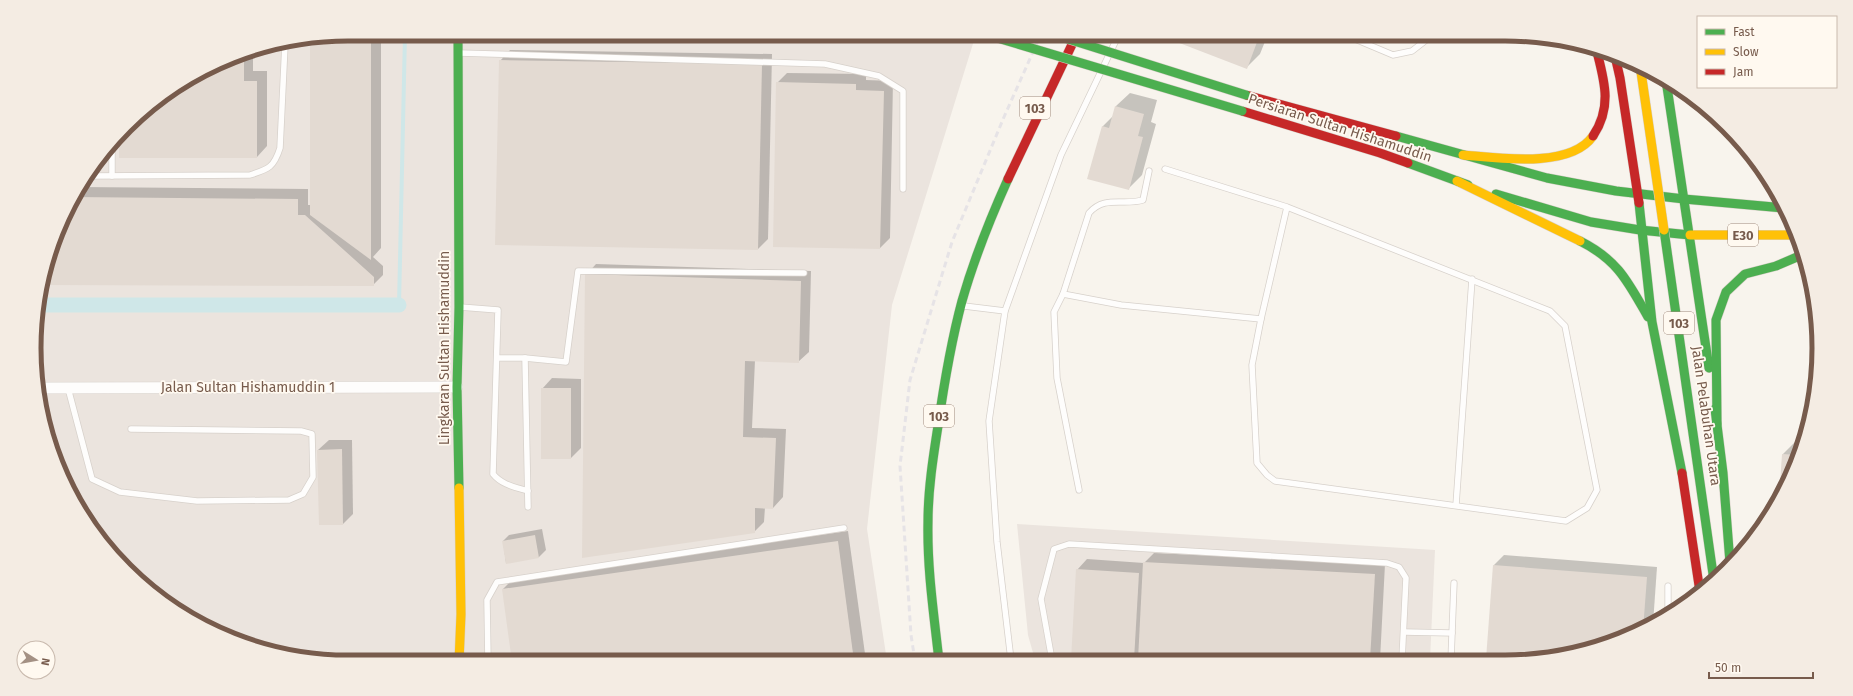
<svg xmlns="http://www.w3.org/2000/svg" width="1853" height="696" font-family="'Fira Sans',sans-serif">
<rect width="100%" height="100%" fill="#f8f4ed"/>
<g fill="#ebe4de">
<polygon points="348,34 976,34 892,305 867,529 887,661 348,662 267,651 209,630 157,597 87,522 58,468 40,409 37,307 51,247 76,191 141,112 191,76 247,51"/>
<polygon points="1017,524 1435,550 1430,660 1035,660 1028,635"/>
</g>
<g fill="#0003">
<polygon points="348,34 381,34 381,248 373,257 383,266 383,275 373,285 42,284 51,247 79,187 308,189 308,205 311,205"/>
<polygon points="1172,34 1268,34 1260,54 1246,68"/>
<polygon points="253,50 253,71 267,71 267,146 257,157 120,137 141,112 191,76 247,51"/>
<polygon points="510,50 772,54 768,239 758,249 500,61"/>
<polygon points="787,73 866,74 866,80 893,81 890,238 880,248 774,246 777,83"/>
<polygon points="1130,93 1157,100 1151,122 1156,124 1142,175 1128,189 1102,127 1114,115 1116,106"/>
<polygon points="596,264 811,271 809,352 798,362 755,360 752,428 786,429 783,497 773,508 765,507 764,522 754,532 586,275"/>
<polygon points="552,378 581,379 581,448 571,458 542,458 542,389"/>
<polygon points="1802,435 1806,435 1780,496 1783,454"/>
<polygon points="329,440 352,440 353,514 343,524 318,450"/>
<polygon points="542,529 546,550 539,557 506,563 503,541 509,535"/>
<polygon points="848,531 866,661 513,662 503,589 513,579"/>
<polygon points="1154,553 1385,564 1380,660 1072,660 1077,570 1087,559 1144,563"/>
<polygon points="1504,555 1657,567 1653,624 1644,630 1546,659 1487,659 1494,565"/>
</g>
<g fill="none" stroke-linecap="round" stroke-linejoin="round">
<polyline stroke="#cfe7e8" stroke-width="4" points="399,305 405,34"/>
<polyline stroke="#cfe7e8" stroke-width="15" points="37,305 399,305"/>
</g>
<g fill="#e3dad2">
<polygon points="348,34 371,34 371,260 310,215 310,40"/>
<polygon points="1171,34 1260,34 1247,69 1169,39"/>
<polygon points="244,52 244,81 257,81 257,158 119,158 119,138 141,112 191,76"/>
<polygon points="499,60 762,64 758,250 495,245"/>
<polygon points="776,82 856,84 856,90 884,91 880,249 773,247"/>
<polygon points="1115,106 1144,114 1138,136 1143,137 1129,190 1087,179 1102,126 1109,128"/>
<polygon points="73,197 298,199 298,215 305,215 374,277 374,286 42,285 51,247"/>
<polygon points="585,274 801,281 799,363 745,361 743,437 776,438 773,509 755,508 755,533 582,558"/>
<rect x="541" y="388" width="30" height="71"/>
<polygon points="342,449 343,525 319,525 317,450"/>
<polygon points="1782,454 1798,455 1780,499 1779,499"/>
<polygon points="535,535 539,558 506,564 502,541"/>
<polygon points="838,541 854,661 512,662 502,589"/>
<polygon points="1143,562 1375,574 1370,660 1138,660"/>
<polygon points="1493,565 1647,577 1643,630 1546,659 1486,659"/>
<polygon points="1076,569 1139,573 1134,660 1071,660"/>
</g>
<g fill="none" stroke-linecap="round" stroke-linejoin="round">
<defs>
<g id="lane">
<polyline points="1343,34 1393,55 1412,51 1430,37 1431,34"/>
<polyline points="459,53 825,64 879,76 903,91 903,189"/>
<polyline points="1165,169 1287,207 1550,311 1565,326 1597,490 1587,508 1566,521 1275,481 1267,475 1257,463 1252,365 1261,319 1287,207"/>
<path d="M 1149,171 L 1143,200 C 1123,206 1105,195 1089,213 L 1063,294 L 1121,305 L 1261,319"/>
<path d="M 89,176 L 250,175 C 269,169 274,167 280,148 L 285,44"/>
<polyline points="112,176 112,147"/>
<polyline points="1063,294 1054,312 1057,378 1079,490"/>
<polyline points="964,306 1005,311"/>
<path d="M 460,307 L 498,310 L 493,474 C 502,485 515,487 528,491"/>
<polyline points="498,358 525,358 566,362 578,271 804,273"/>
<polyline points="525,358 528,507"/>
<polyline points="68,388 92,479 120,492 197,501 289,500 303,494 313,477 312,434 301,431 131,429"/>
<polyline points="1456,505 1472,279"/>
<polyline points="1668,586 1668,613"/>
<polyline points="1404,632 1452,633"/>
<polyline points="1451,659 1454,583"/>
<polyline points="1011,660 997,542 989,421 1005,311 1061,155 1119,34"/>
<polyline points="1052,660 1041,599 1054,549 1069,544 1387,563 1399,567 1406,578 1402,660"/>
<polyline points="488,662 487,600 497,582 844,528"/>
</g>
<polyline id="street" points="39,388 457,387"/>
<g id="fast">
<polyline points="458,34 459,307 457,387 459,488"/>
<polyline points="1666,80 1709,368"/>
<polyline points="1396,136 1547,178 1616,191 1684,199"/>
<polyline points="1408,163 1468,185"/>
<polyline points="1496,194 1591,222 1640,230 1690,235"/>
<polyline points="1684,199 1784,208"/>
<polyline points="1639,203 1652,322 1682,473"/>
<path d="M 1580,241 C 1618,260 1628,282 1648,317"/>
<polyline points="1715,409 1723,473 1730,563"/>
<polyline points="1717,424 1716,320 1726,292 1745,274 1776,266 1804,254"/>
<path d="M 939,661 C 934,615 927,569 928,522 C 928,490 933,458 938,426 C 944,384 951,342 962,301 C 974,259 990,219 1008,179"/>
</g>
<g id="slow">
<path d="M 1463,155 C 1498,158 1570,169 1593,136"/>
<polyline points="1457,181 1580,241"/>
<polyline points="1690,235 1797,235"/>
<polyline points="459,488 461,614 459,662"/>
</g>
<g id="jam">
<polyline points="1615,56 1620,78 1639,203"/>
<polyline points="1246,95 1396,136"/>
<polyline points="1242,111 1380,153 1408,163"/>
<path d="M 1593,136 C 1613,106 1604,80 1596,48"/>
<polyline points="1008,179 1077,34"/>
<polyline points="1682,473 1700,592"/>
</g>
</defs>
<use href="#lane" stroke="#d7d1cb" stroke-width="7"/>
<use href="#street" stroke="#d7d1cb" stroke-width="12"/>
<use href="#fast" stroke="#d8d0c9" stroke-width="10"/>
<use href="#slow" stroke="#d8d0c9" stroke-width="10"/>
<use href="#jam" stroke="#d8d0c9" stroke-width="10"/>
<use href="#lane" stroke="#fefdfc" stroke-width="5.5"/>
<use href="#street" stroke="#fefdfc" stroke-width="11"/>
<use href="#fast" stroke="#4caf50" stroke-width="9"/>
<use href="#slow" stroke="#ffc107" stroke-width="9"/>
<use href="#jam" stroke="#c62828" stroke-width="9"/>
<polyline stroke="#e6e3e6" stroke-width="3" stroke-dasharray="6 4" stroke-linecap="butt" points="915,661 911,635 900,466 910,380 952,242 1004,117 1041,34"/>
<defs>
<g id="fast-bridge">
<polyline points="984,34 1242,111"/>
<polyline points="1052,34 1246,95"/>
<polyline points="1664,230 1714,581"/>
</g>
<polyline id="slow-bridge" points="1640,65 1664,230"/>
</defs>
<use href="#fast-bridge" stroke="#d8d0c9" stroke-width="10" stroke-linecap="butt"/>
<use href="#slow-bridge" stroke="#d8d0c9" stroke-width="10" stroke-linecap="butt"/>
<use href="#fast-bridge" stroke="#4caf50" stroke-width="9"/>
<use href="#slow-bridge" stroke="#ffc107" stroke-width="9"/>
</g>
<g text-anchor="middle" dominant-baseline="central" stroke-width="3.5" stroke-linejoin="round" paint-order="stroke">
<g fill="#fff9f0" stroke="#a08a7d" stroke-width="1">
<rect x="1020" y="97" width="30" height="22" rx="3"/>
<rect x="1728" y="224" width="30" height="22" rx="3"/>
<rect x="1664" y="312" width="30" height="22" rx="3"/>
<rect x="924" y="405" width="30" height="22" rx="3"/>
</g>
<g font-size="13" font-weight="bold" fill="#775b4c">
<text x="1035" y="108">103</text>
<text x="1743" y="235">E30</text>
<text x="1679" y="323">103</text>
<text x="939" y="416">103</text>
</g>
<g font-size="14" fill="#775b4c" stroke="#fff9f0">
<text transform="translate(1340 128) rotate(18)">Persiaran Sultan Hishamuddin</text>
<text transform="translate(444 348) rotate(-90)">Lingkaran Sultan Hishamuddin</text>
<text x="248" y="387">Jalan Sultan Hishamuddin 1</text>
<text transform="translate(1706 416) rotate(82)">Jalan Pelabuhan Utara</text>
</g>
</g>
<path d="M0 0H1853V696H0ZM348 41H1505A307 307 0 0 1 1812 348V348A307 307 0 0 1 1505 655H348A307 307 0 0 1 41 348V348A307 307 0 0 1 348 41Z" fill="#f4ece3" fill-rule="evenodd"/>
<path fill="none" stroke="#775b4c" stroke-width="5" d="M348 41H1505A307 307 0 0 1 1812 348V348A307 307 0 0 1 1505 655H348A307 307 0 0 1 41 348V348A307 307 0 0 1 348 41Z"/>
<rect x="1697" y="16" width="140" height="72" fill="#fff9f0" stroke="#c9baae"/>
<rect x="1705" y="29" width="20" height="6" fill="#4caf50" stroke="#c9baae"/>
<text x="1733" y="36" font-size="12" fill="#775b4c">Fast</text>
<rect x="1705" y="49" width="20" height="6" fill="#ffc107" stroke="#c9baae"/>
<text x="1733" y="56" font-size="12" fill="#775b4c">Slow</text>
<rect x="1705" y="69" width="20" height="6" fill="#c62828" stroke="#c9baae"/>
<text x="1733" y="76" font-size="12" fill="#775b4c">Jam</text>
<g transform="translate(36 660) rotate(101)"><circle r="19" fill="#fff9f0" stroke="#c9baae"/>
<path d="M0-3L7 15L0 10L-7 15Z" fill="#a49184"/>
<text y="-6" font-size="11" font-weight="bold" text-anchor="middle" fill="#775b4c">N</text>
</g>
<path d="M1709 672v6h104v-6" fill="none" stroke="#775b4c" stroke-width="2"/>
<text x="1715" y="672" font-size="12" fill="#775b4c" stroke="#fff9f0" stroke-width="3" paint-order="stroke">50 m</text>
</svg>
